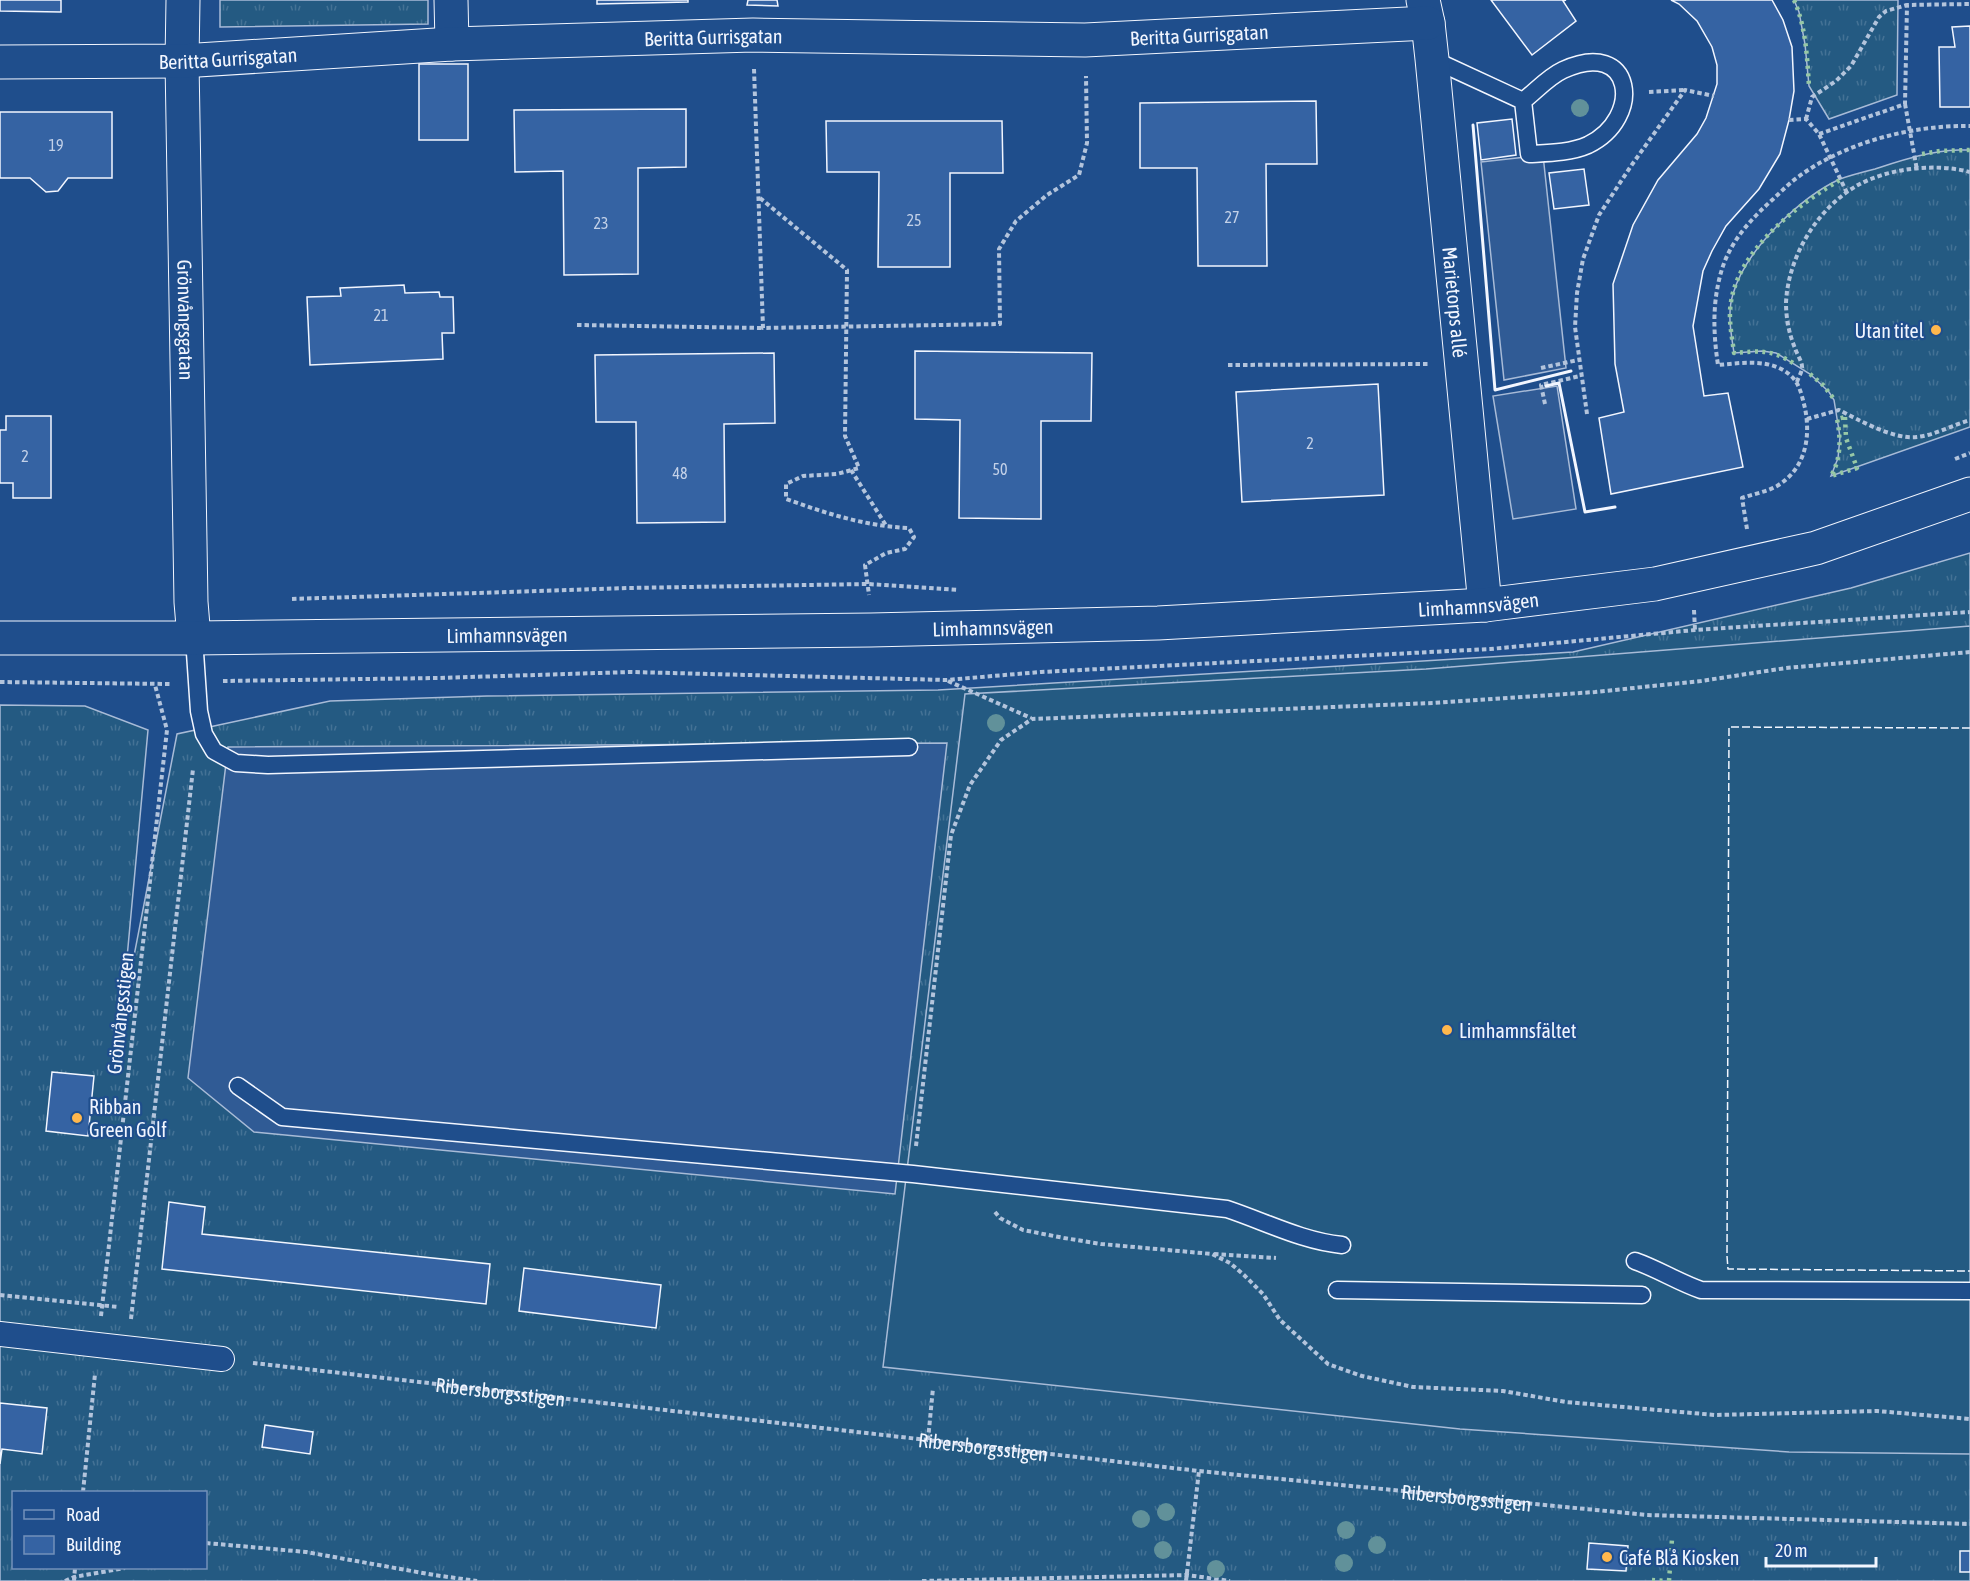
<svg xmlns="http://www.w3.org/2000/svg" width="1970" height="1581" font-family="'Asap Condensed',sans-serif">
<defs>
<pattern id="grass-tufts" width="24" height="20" patternUnits="userSpaceOnUse" patternTransform="scale(1.5)"><rect width="24" height="20" fill="#245a82"/><path d="M3 7l-1-3M5 7V3M7 7l1-3M15 17l-1-3M17 17v-4M19 17l1-3" fill="none" stroke="#447295"/></pattern>
</defs>
<rect width="100%" height="100%" fill="#1f4e8c"/>
<g fill="url(#grass-tufts)" stroke="#a8bbd7" stroke-width="1.5" fill-rule="evenodd">
<polygon points="220,0 428,0 428,24 220,27"/>
<polygon points="1794,0 1898,0 1897,95 1829,119 1809,86 1805,44 1799,12"/>
<path d="M 1959,150 L 1970,150 L 1970,427 L 1831,476 L 1838,458 L 1840,437 L 1834,400 L 1829,392 L 1810,374 L 1776,353 L 1762,351 L 1734,353 C 1731,333 1727,313 1733,294 C 1745,251 1799,198 1840,179 C 1851,175 1863,172 1875,169 C 1903,160 1929,151 1959,150 Z"/>
<path d="M 1970,553 L 1970,1581 L 0,1581 L 0,705 L 85,706 L 148,730 L 121,1023 L 177,734 L 330,701 L 487,696 L 938,690 L 1573,652 L 1851,588 ZM 14,1492 L 206,1492 L 206,1568 L 14,1568 Z"/>
</g>
<polygon fill="#245a82" stroke="#a8bbd7" stroke-width="1.5" points="1970,626 1970,1454 1789,1452 1460,1429 883,1367 965,694 1426,669"/>
<g fill="#305b95" stroke="#a8bbd7" stroke-width="1.5">
<polygon points="1543,155 1566,368 1504,380 1481,162"/>
<polygon points="1557,386 1576,509 1513,519 1493,396"/>
<polygon points="947,743 895,1194 254,1132 188,1078 228,747"/>
</g>
<g fill="#3563a3" stroke="#f2f6ff" stroke-width="1.5">
<polygon points="0,0 61,0 61,12 0,11"/>
<polygon points="597,0 688,0 688,2 597,4"/>
<polygon points="748,0 777,0 778,6 747,5"/>
<polygon points="1491,0 1566,0 1563,1 1576,21 1532,55"/>
<polygon points="1671,0 1772,0 1783,20 1792,47 1794,91 1789,120 1780,154 1759,189 1726,226 1712,251 1703,271 1693,326 1704,396 1728,393 1743,467 1611,494 1599,418 1624,412 1615,364 1613,284 1633,225 1658,180 1697,134 1706,118 1717,84 1717,65 1712,47 1697,21 1679,4"/>
<polygon points="1970,26 1970,107 1940,107 1939,47 1955,47 1952,27"/>
<rect x="419" y="64" width="49" height="76"/>
<polygon points="1316,101 1317,164 1266,164 1267,266 1198,266 1197,168 1140,168 1140,103"/>
<polygon points="686,109 686,167 638,168 638,274 564,275 563,171 515,172 514,110"/>
<polygon points="0,112 112,112 112,178 68,178 58,191 46,192 30,178 0,178"/>
<polygon points="1512,119 1516,155 1481,160 1477,123"/>
<polygon points="826,121 1002,121 1003,173 950,173 950,267 878,267 879,172 827,172"/>
<polygon points="1584,169 1589,205 1554,209 1549,173"/>
<polygon points="404,285 405,293 439,292 440,297 453,297 454,333 442,333 443,359 310,365 307,297 341,296 340,288"/>
<polygon points="915,351 1092,353 1091,421 1041,421 1041,519 959,518 960,420 915,419"/>
<polygon points="774,353 775,423 724,424 725,522 637,523 636,422 596,422 595,355"/>
<polygon points="1378,384 1384,495 1242,502 1236,392"/>
<polygon points="6,416 51,416 51,498 13,498 13,483 0,483 0,430 6,430"/>
<polygon points="52,1072 94,1076 88,1136 46,1131"/>
<polygon points="169,1202 205,1207 202,1234 490,1264 486,1304 162,1269"/>
<polygon points="524,1268 661,1285 656,1328 519,1311"/>
<polygon points="0,1403 47,1408 42,1454 2,1449 0,1464"/>
<polygon points="265,1425 313,1432 310,1454 262,1447"/>
<polygon points="1589,1543 1628,1546 1626,1571 1587,1569"/>
<rect x="1960" y="1551" width="10" height="21"/>
</g>
<g fill="none" stroke-linecap="round" stroke-linejoin="round">
<defs>
<g id="service">
<path d="M 1432,59 L 1523,101 L 1529,154 C 1548,153 1570,153 1588,145 C 1644,118 1634,37 1563,70 C 1548,77 1536,91 1523,101"/>
<polyline points="194,638 199,711 204,734 214,751 236,763 268,765 909,747"/>
<path d="M 238,1086 L 282,1117 L 913,1174 L 1227,1209 C 1266,1222 1302,1241 1342,1245"/>
<path d="M 1635,1261 C 1658,1269 1678,1282 1701,1290 L 1970,1291"/>
<polyline points="1337,1290 1642,1295"/>
</g>
<polyline id="pedestrian" points="0,1334 222,1359"/>
<g id="minor">
<path id="s2" d="M 183,0 L 182,61 L 191,602 L 194,638"/>
<polyline points="451,0 452,44"/>
<path id="s3" d="M 1423,0 L 1428,23 L 1432,59 L 1485,605"/>
<path id="s4" d="M 0,62 L 182,61 L 452,44 L 753,35 L 1085,40 L 1428,23"/>
</g>
<g id="secondary">
<path id="s5" d="M 0,638 L 194,638 L 871,630 L 1158,623 L 1485,605 L 1655,584 L 1816,548 L 1970,494"/>
</g>
</defs>
<use href="#service" stroke="#f2f6ff" stroke-width="19"/>
<use href="#pedestrian" stroke="#f2f6ff" stroke-width="26"/>
<use href="#minor" stroke="#f2f6ff" stroke-width="35"/>
<use href="#secondary" stroke="#f2f6ff" stroke-width="35"/>
<g stroke="#b3c4dc" stroke-width="4" stroke-dasharray="4.5 3" stroke-linecap="butt">
<polyline points="754,69 763,328 1000,324 999,249 1016,221 1047,195 1079,175 1087,143 1086,76"/>
<polyline points="1649,92 1684,90"/>
<polyline points="1905,104 1917,170"/>
<polyline points="1806,119 1812,97 1836,81 1851,66 1879,17 1886,11 1907,5"/>
<polyline points="1789,120 1806,119 1819,134 1847,193"/>
<polyline points="1819,134 1905,104 1907,5 1970,4"/>
<path d="M 760,198 L 847,270 L 845,436 L 859,468 L 837,474 L 803,476 L 786,484 L 786,499 C 828,514 865,526 909,528 L 914,537 L 905,549 L 886,553 L 865,565 L 869,595"/>
<polyline points="577,325 763,328"/>
<polyline points="1228,365 1428,364"/>
<polyline points="1541,368 1578,360"/>
<path d="M 1797,382 C 1798,378 1801,374 1802,369 C 1803,362 1797,355 1795,348 C 1789,334 1786,318 1786,303 C 1788,257 1817,208 1858,185 C 1889,168 1936,163 1970,172"/>
<polyline points="1545,404 1541,385 1580,376"/>
<polyline points="1587,414 1575,327 1577,293 1583,259 1599,215 1631,166 1685,90 1714,96"/>
<path d="M 1807,419 L 1839,410 C 1859,420 1894,440 1917,437 C 1935,435 1953,425 1970,420"/>
<polyline points="1955,459 1970,453"/>
<polyline points="851,470 887,527"/>
<path d="M 1747,529 L 1742,498 C 1753,494 1766,492 1777,486 C 1805,469 1811,439 1805,408 C 1802,397 1800,383 1790,375 C 1771,358 1741,363 1718,365 C 1713,332 1712,299 1723,266 C 1732,240 1751,219 1771,201 C 1780,193 1788,184 1798,177 C 1846,142 1912,125 1970,126"/>
<polyline points="292,599 629,588 868,584 959,590"/>
<polyline points="1694,610 1695,630"/>
<polyline points="223,681 438,678 631,672 946,680 1041,672 1490,649 1695,630 1970,612"/>
<polyline points="948,681 1031,718"/>
<polyline points="0,682 170,684"/>
<polyline points="916,1146 951,835 970,785 1001,740 1032,719 1433,703 1595,692 1701,681 1786,668 1970,652"/>
<polyline points="995,1212 1000,1218 1023,1230 1064,1238 1101,1244 1212,1254 1230,1263 1244,1275 1263,1294 1280,1320 1328,1364 1362,1376 1413,1387 1503,1391 1566,1402 1715,1415 1877,1411 1970,1419"/>
<polyline points="1214,1254 1276,1258"/>
<polyline points="0,1295 118,1307"/>
<polyline points="101,1316 167,730 155,685"/>
<polyline points="131,1319 193,769"/>
<path id="s1" d="M 253,1363 L 1199,1471 L 1647,1515 L 1970,1524"/>
<polyline points="928,1440 933,1388"/>
<polyline points="83,1492 95,1374"/>
<polyline points="206,1543 306,1552 434,1575 477,1581"/>
<polyline points="65,1581 74,1577 125,1568"/>
<polyline points="74,1581 75,1568"/>
<polyline points="922,1581 1187,1575 1230,1581"/>
<polyline points="1186,1581 1199,1471"/>
</g>
<use href="#service" stroke="#1f4e8c" stroke-width="16"/>
<use href="#pedestrian" stroke="#1f4e8c" stroke-width="24"/>
<use href="#minor" stroke="#1f4e8c" stroke-width="33"/>
<use href="#secondary" stroke="#1f4e8c" stroke-width="33"/>
<g stroke="#97c8a6" stroke-width="4.5" stroke-dasharray="3 4.5" stroke-linecap="butt">
<path d="M 1794,0 C 1806,27 1807,57 1809,86"/>
<polyline points="1922,154 1940,151 1970,150"/>
<path d="M 1793,363 C 1771,349 1758,351 1734,353 C 1732,336 1728,319 1731,302 C 1739,249 1797,205 1840,180"/>
<polyline points="1810,374 1823,385 1834,399"/>
<path d="M 1845,417 L 1846,438 L 1857,468 L 1831,476 C 1841,459 1841,439 1837,419 Z"/>
<polyline points="1652,1580 1666,1581"/>
<polyline points="1669,1581 1672,1539"/>
</g>
<polyline stroke="#f2f6ff" stroke-width="1.5" stroke-dasharray="8 3" stroke-linecap="butt" points="1970,728 1729,727 1727,1256 1728,1269 1970,1271"/>
<g stroke="#f2f6ff" stroke-width="3">
<polyline points="1473,125 1495,390 1571,371"/>
<polyline points="1546,386 1559,383 1585,512 1615,507"/>
</g>
</g>
<g fill="#61919a">
<circle cx="1580" cy="108" r="9"/>
<circle cx="996" cy="723" r="9"/>
<circle cx="1166" cy="1512" r="9"/>
<circle cx="1141" cy="1519" r="9"/>
<circle cx="1346" cy="1530" r="9"/>
<circle cx="1377" cy="1545" r="9"/>
<circle cx="1163" cy="1550" r="9"/>
<circle cx="1344" cy="1563" r="9"/>
<circle cx="1216" cy="1569" r="9"/>
</g>
<g fill="#ffb74d" stroke="#1f4e8c" stroke-width="2">
<circle cx="1936" cy="330" r="6"/>
<circle cx="1447" cy="1030" r="6"/>
<circle cx="77" cy="1118" r="6"/>
<circle cx="1607" cy="1557" r="6"/>
</g>
<g text-anchor="middle" dominant-baseline="central" stroke-width="4.5" stroke-linejoin="round" paint-order="stroke">
<g font-size="16" fill="#c3d1e8">
<text x="56" y="145">19</text>
<text x="1232" y="217">27</text>
<text x="914" y="220">25</text>
<text x="601" y="223">23</text>
<text x="381" y="315">21</text>
<text x="1310" y="443">2</text>
<text x="25" y="456">2</text>
<text x="1000" y="469">50</text>
<text x="680" y="473">48</text>
</g>
<g font-size="20" fill="#f2f6ff" stroke="#1f4e8c">
<text stroke="none"><textPath href="#s4" startOffset="1200">Beritta Gurrisgatan</textPath></text>
<text stroke="none"><textPath href="#s4" startOffset="714">Beritta Gurrisgatan</textPath></text>
<text stroke="none"><textPath href="#s4" startOffset="228">Beritta Gurrisgatan</textPath></text>
<text stroke="none"><textPath href="#s3" startOffset="304">Marietorps allé</textPath></text>
<text stroke="none"><textPath href="#s2" startOffset="320">Grönvångsgatan</textPath></text>
<text stroke="none"><textPath href="#s5" startOffset="1479">Limhamnsvägen</textPath></text>
<text stroke="none"><textPath href="#s5" startOffset="993">Limhamnsvägen</textPath></text>
<text stroke="none"><textPath href="#s5" startOffset="507">Limhamnsvägen</textPath></text>
<text transform="translate(120 1013) rotate(-84)">Grönvångsstigen</text>
<text stroke="none"><textPath href="#s1" startOffset="249">Ribersborgsstigen</textPath></text>
<text stroke="none"><textPath href="#s1" startOffset="735">Ribersborgsstigen</textPath></text>
<text stroke="none"><textPath href="#s1" startOffset="1221">Ribersborgsstigen</textPath></text>
</g>
<g font-size="20" fill="#f2f6ff" stroke="#1f4e8c" text-anchor="start">
<text x="1924" y="330" text-anchor="end">Utan titel</text>
<text x="1459" y="1030">Limhamnsfältet</text>
<text x="89" y="1106">Ribban<tspan x="89" dy="23">Green Golf</tspan></text>
<text x="1619" y="1557">Café Blå Kiosken</text>
</g>
</g>
<rect x="12" y="1491" width="195" height="78" fill="#1f4e8c" stroke="#7391ba" stroke-width="1.5"/>
<rect x="24" y="1510" width="30" height="9" fill="#1f4e8c" stroke="#7391ba" stroke-width="1.5"/>
<text x="66" y="1521" font-size="18" fill="#f2f6ff">Road</text>
<rect x="24" y="1536" width="30" height="18" fill="#3563a3" stroke="#7391ba" stroke-width="1.5"/>
<text x="66" y="1551" font-size="18" fill="#f2f6ff">Building</text>
<path d="M1766 1557v9h110v-9" fill="none" stroke="#f2f6ff" stroke-width="3"/>
<text x="1775" y="1557" font-size="18" fill="#f2f6ff" stroke="#1f4e8c" stroke-width="4.5" paint-order="stroke">20 m</text>
</svg>
